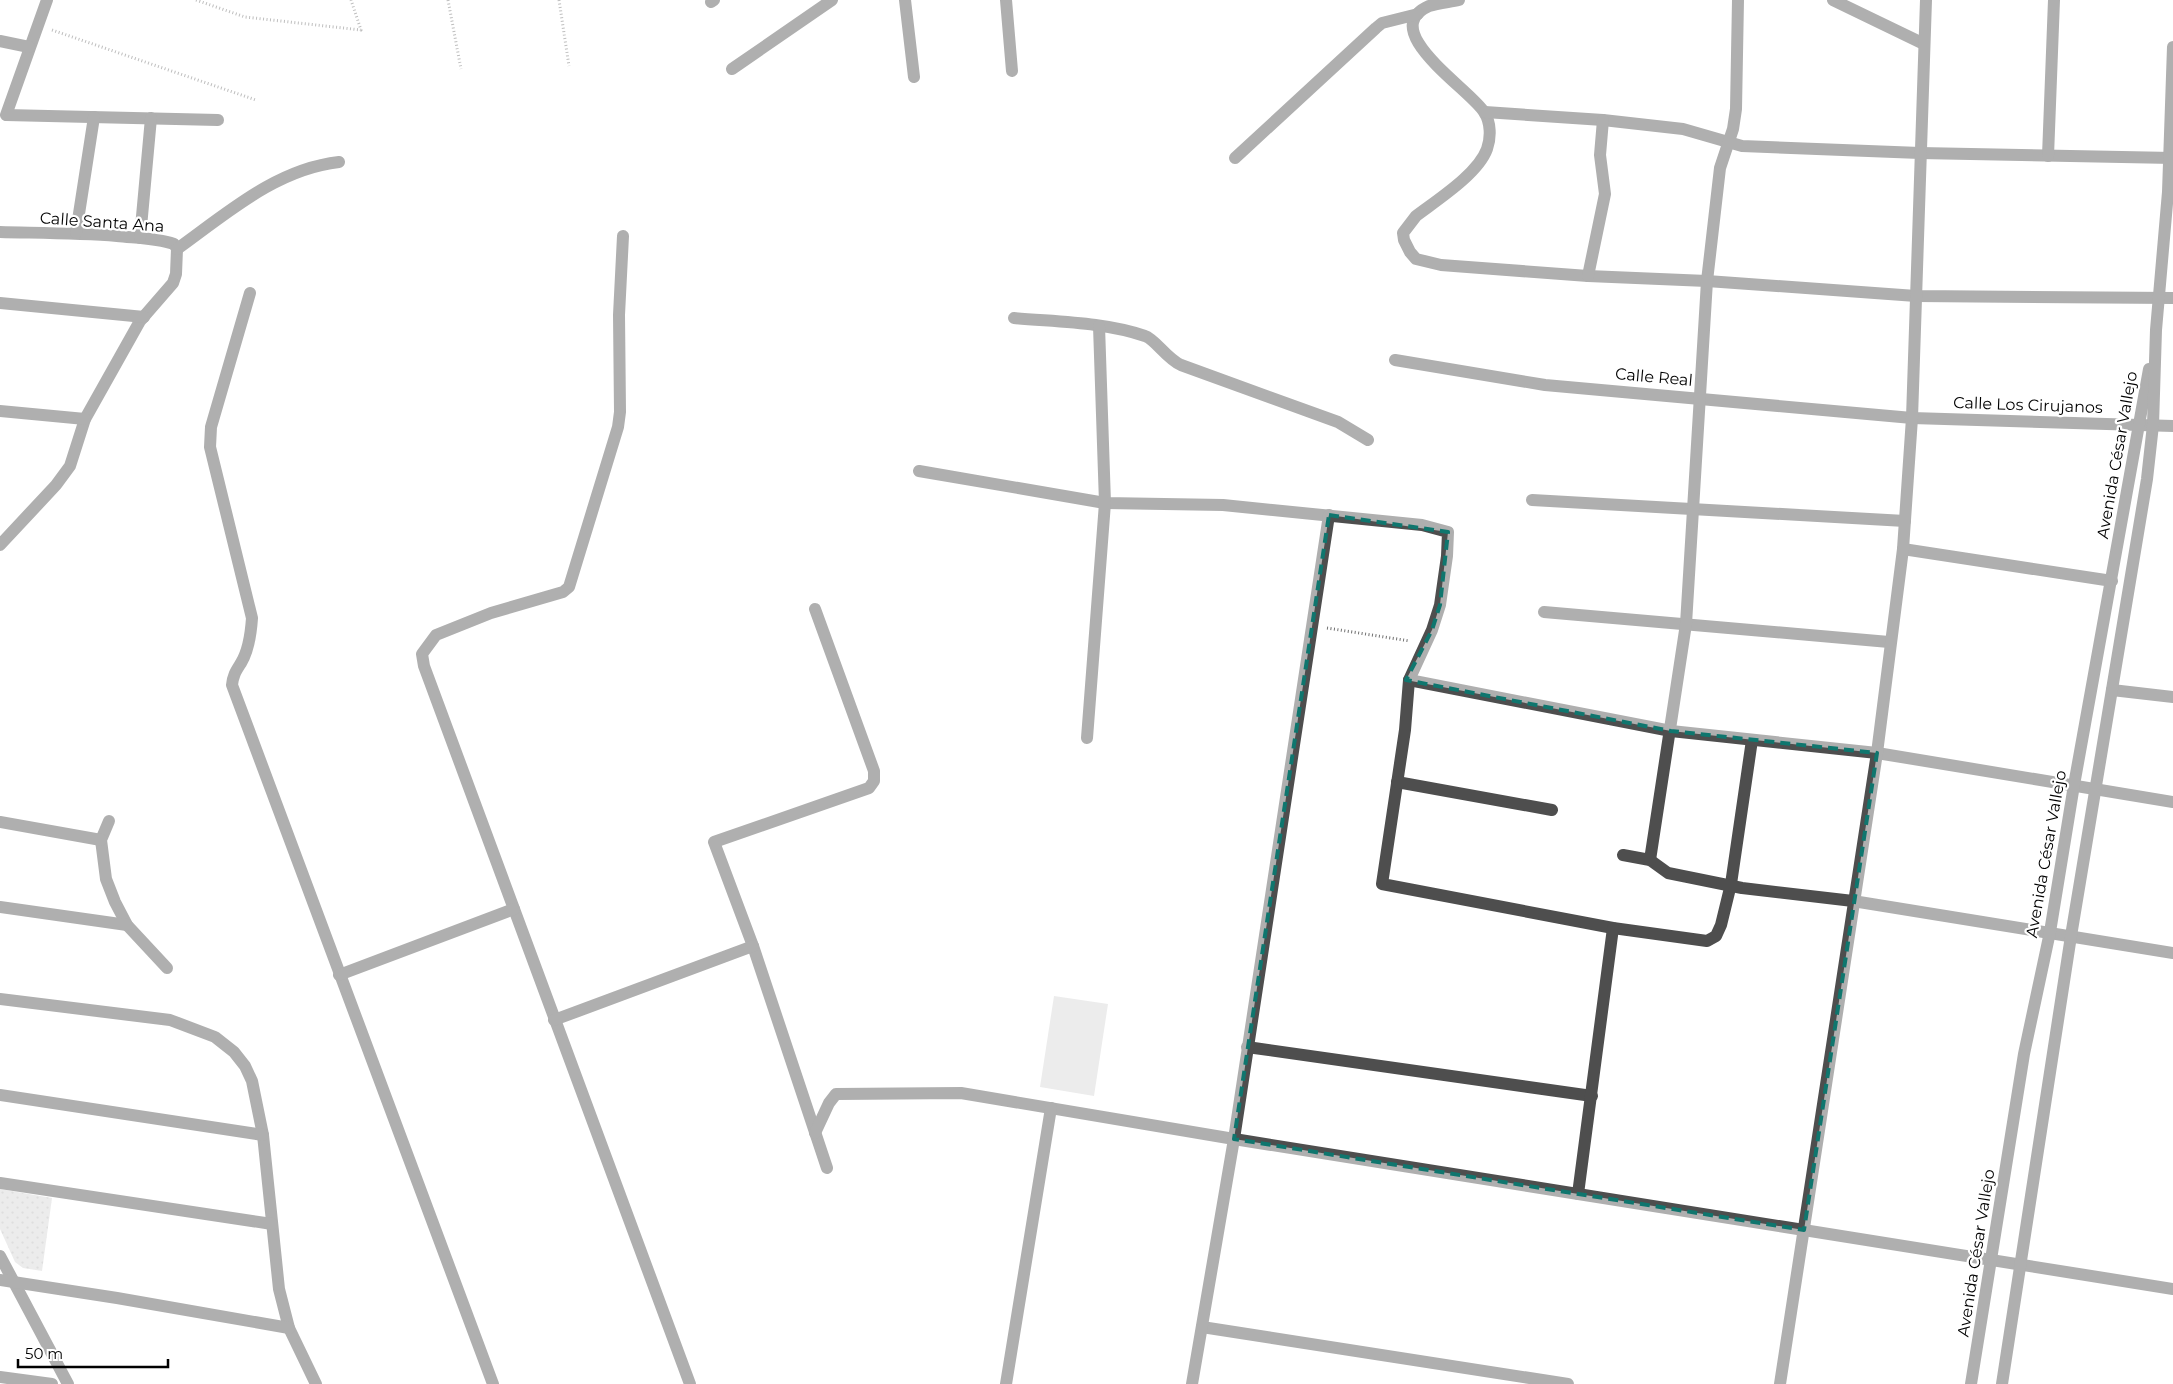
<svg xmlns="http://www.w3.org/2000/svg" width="2173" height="1384" font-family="Montserrat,sans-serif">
<defs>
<pattern id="grass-dots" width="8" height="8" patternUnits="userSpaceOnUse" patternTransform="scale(1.25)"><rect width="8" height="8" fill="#d5d5d5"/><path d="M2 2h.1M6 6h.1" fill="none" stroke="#b5b5b5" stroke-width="1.8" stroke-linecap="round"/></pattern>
</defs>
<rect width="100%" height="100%" fill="#fff"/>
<polygon fill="url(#grass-dots)" points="0,1189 52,1198 42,1271 23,1268 15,1262 0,1229"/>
<polygon fill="#d5d5d5" points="1054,996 1108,1004 1094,1096 1040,1087"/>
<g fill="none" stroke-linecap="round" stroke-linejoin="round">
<g stroke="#707070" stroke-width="3" stroke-dasharray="1 2.5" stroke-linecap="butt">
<polyline points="196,0 245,17 361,30 351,0"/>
<polyline points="448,0 461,69"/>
<polyline points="559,0 569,66"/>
<polyline points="52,30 256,100"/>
<polyline points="1327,628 1410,641"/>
</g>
<g stroke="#4e4e4e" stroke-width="12">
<polyline points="47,0 6,115 218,120"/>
<polyline points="905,0 914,77"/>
<polyline points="1006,0 1012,71"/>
<path d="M 1459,0 C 1450,2 1438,3 1429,6 C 1375,30 1471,90 1484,112 C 1491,122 1491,138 1487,149 C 1478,174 1437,200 1416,216 L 1403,233 L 1404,240 L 1410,252 L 1416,259 L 1441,265 L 1588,276 L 1707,281 L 1916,296 L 2173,298"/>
<polyline points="1833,0 1924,44"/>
<polyline points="711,2 714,0"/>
<polyline points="0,41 29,47"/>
<polyline points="732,69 832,0"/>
<polyline points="1485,112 1603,120 1683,129 1742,146 1920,153 2173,158"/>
<polyline points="2048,156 2054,0"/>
<polyline points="1235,158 1376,28 1382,23 1418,14"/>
<path d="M 0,232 C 39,233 78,233 117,236 C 135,238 156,238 174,244 L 177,249 L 176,274 L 173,283 L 140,321 L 85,419 L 70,466 L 56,485 L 0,545"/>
<polyline points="76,233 94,117"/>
<polyline points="623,236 619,315 620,412 618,427 569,587 563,592 491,613 436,635 422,654 424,666 690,1384"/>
<polyline points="140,238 151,118"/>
<path d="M 177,249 C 226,214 276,169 339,162"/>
<polyline points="1588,276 1605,194 1600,155 1603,120"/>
<path d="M 250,293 L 211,427 L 210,447 L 252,618 C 251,633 249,650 241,663 C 236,671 233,675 232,685 L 493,1384"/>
<polyline points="0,303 144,317"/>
<path d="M 1014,318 C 1057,322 1104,322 1145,336 C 1155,339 1167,359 1181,365 L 1338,422 L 1368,440"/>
<polyline points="1395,360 1545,385 1912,418 2173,426"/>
<polyline points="0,411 85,419"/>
<polyline points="919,471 1105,503 1223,505 1422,525 1448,532 1447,556 1440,605 1432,630 1409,680 1405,730 1382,884 1613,928 1707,941 1716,936 1721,925 1731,884 1752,740"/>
<polyline points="1532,500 1905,521"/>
<polyline points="1903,549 2112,581"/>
<polyline points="815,609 874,771 874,781 869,788 714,842 753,946 827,1168"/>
<polyline points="1544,612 1889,642"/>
<polyline points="1409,680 1671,731 1877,753 2173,802"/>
<polyline points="2112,690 2173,697"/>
<polyline points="1087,738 1105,503 1099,326"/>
<polyline points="1397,782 1552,810"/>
<polyline points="109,821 101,840 106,879 115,902 127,925 167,968"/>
<polyline points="0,822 101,840"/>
<polyline points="1623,855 1650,860 1668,873 1742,888 1853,901 2173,953"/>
<polyline points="1650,860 1686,624 1707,281 1720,168 1733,129 1736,109 1738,0"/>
<polyline points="0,907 127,925"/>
<polyline points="339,975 514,909"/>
<polyline points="0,999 170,1020 215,1037 234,1052 245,1066 252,1081 263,1135 279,1289 289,1328 316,1384"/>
<polyline points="554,1020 753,946"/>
<polyline points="1247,1047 1592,1096"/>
<polyline points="0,1095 263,1135"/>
<polyline points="815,1133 829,1103 836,1094 961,1093 1234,1139 2173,1289"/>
<polyline points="0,1183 272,1224"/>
<polyline points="1578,1194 1613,928"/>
<polyline points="0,1256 68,1384"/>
<polyline points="0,1280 117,1298 289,1328"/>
<polyline points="1202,1327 1568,1384"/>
<polyline points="0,1377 52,1384"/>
<polyline points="1006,1384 1051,1108"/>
<polyline points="1192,1384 1234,1139 1329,515"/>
<polyline points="1780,1384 1877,753 1903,549 1912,418 1926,0"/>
<polyline points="1971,1384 2024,1054 2050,932 2074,785 2149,369"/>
<polyline points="2002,1384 2071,936 2147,479 2153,425 2156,330 2168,192 2173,47"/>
</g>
</g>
<path d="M0 0H2173V1384H0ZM 1329,515 L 1448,532 L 1440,605 L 1432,630 L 1406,680 L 1671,731 L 1877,753 L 1804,1230 L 1234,1139 Z" fill="#fff" fill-opacity=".55" fill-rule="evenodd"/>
<path fill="none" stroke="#0f766e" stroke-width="4" stroke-dasharray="10 6" stroke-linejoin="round" d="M 1329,515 L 1448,532 L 1440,605 L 1432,630 L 1406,680 L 1671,731 L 1877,753 L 1804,1230 L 1234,1139 Z"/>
<g text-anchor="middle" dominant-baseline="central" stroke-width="4.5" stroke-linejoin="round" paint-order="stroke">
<g font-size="16" fill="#000" stroke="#fff">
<text transform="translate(102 222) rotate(4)">Calle Santa Ana</text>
<text transform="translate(1654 377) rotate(5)">Calle Real</text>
<text transform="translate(2028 405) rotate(2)">Calle Los Cirujanos</text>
<text transform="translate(2117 455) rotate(-80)">Avenida César Vallejo</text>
<text transform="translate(2046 854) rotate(-80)">Avenida César Vallejo</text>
<text transform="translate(1976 1253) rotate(-81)">Avenida César Vallejo</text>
</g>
</g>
<path d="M18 1359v8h150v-8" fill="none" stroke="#000000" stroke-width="2.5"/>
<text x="25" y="1359" font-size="15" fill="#000000" stroke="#ffffff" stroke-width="4" paint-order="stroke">50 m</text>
</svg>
